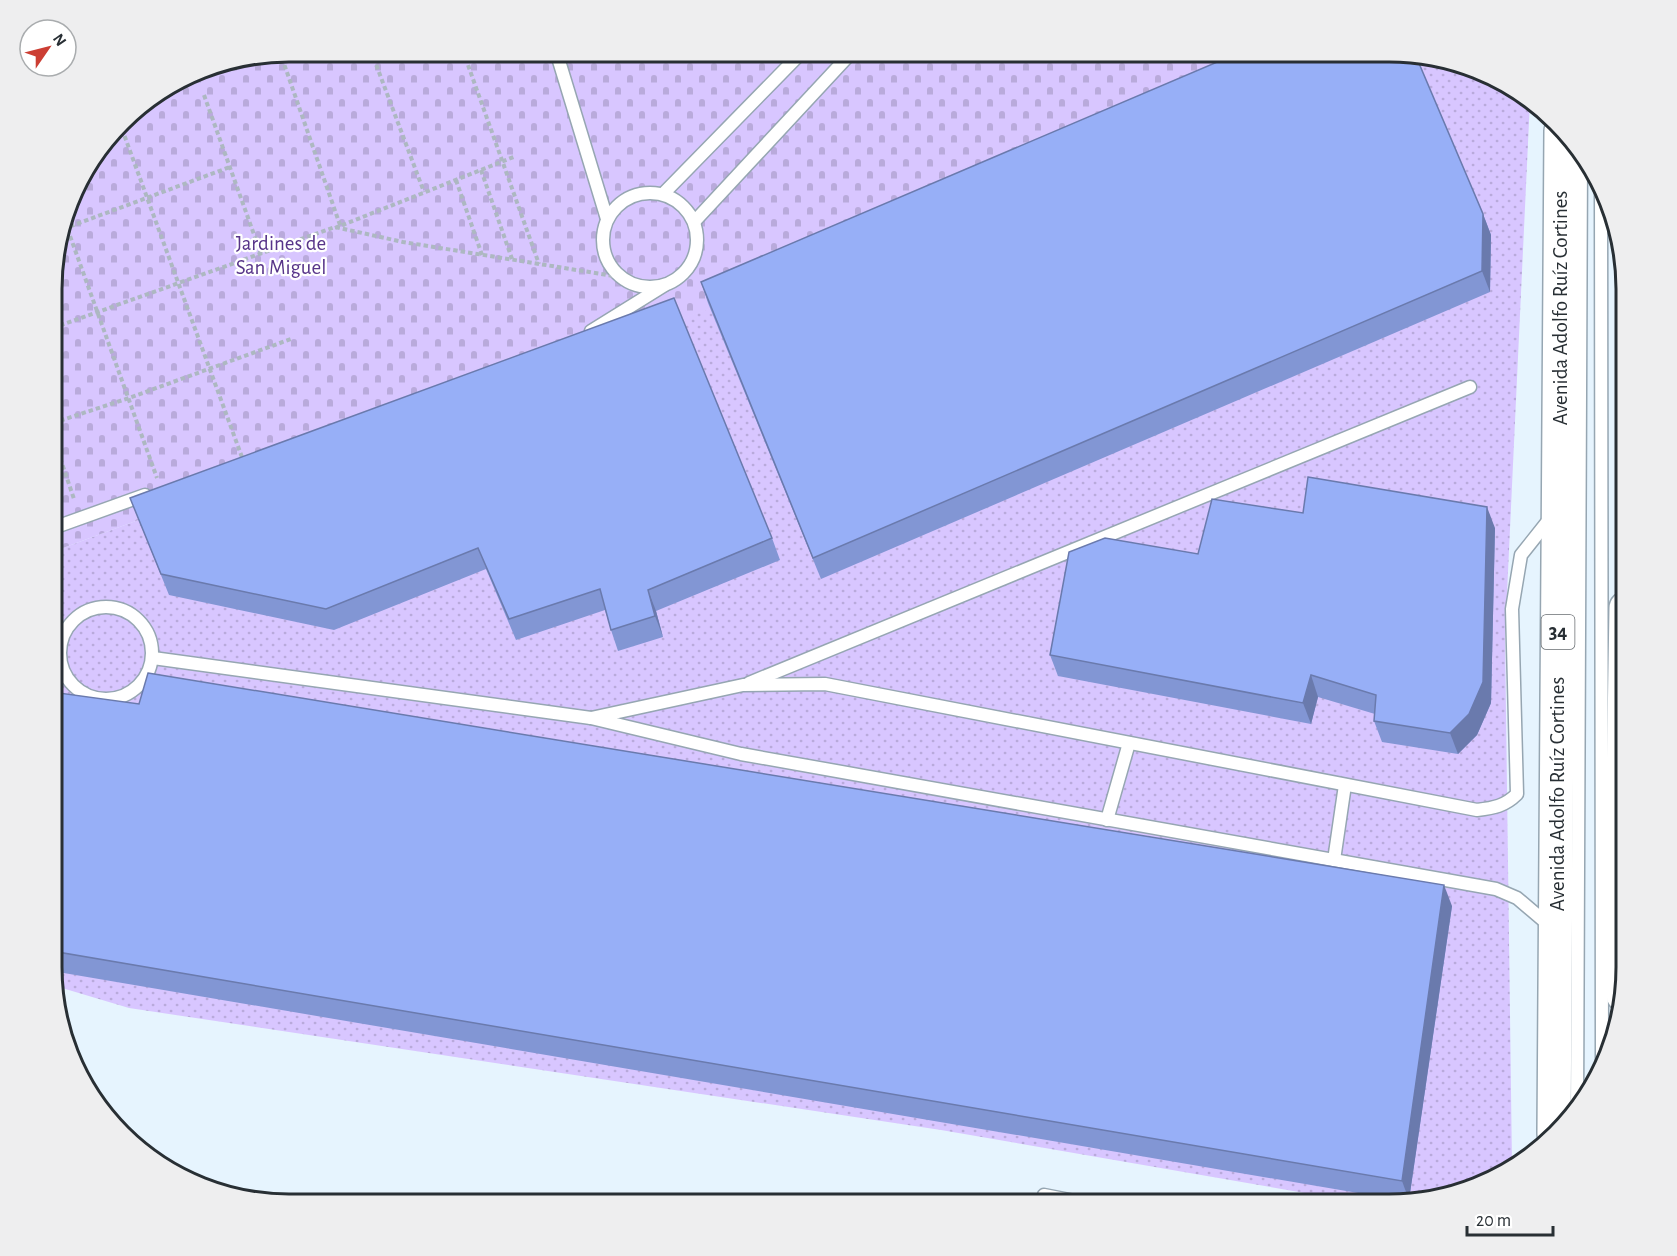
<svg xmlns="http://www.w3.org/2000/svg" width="1677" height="1256" font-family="'Alegreya Sans',sans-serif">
<defs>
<pattern id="grass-dots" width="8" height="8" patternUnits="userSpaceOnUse" patternTransform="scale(1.5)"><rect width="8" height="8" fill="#d8c6ff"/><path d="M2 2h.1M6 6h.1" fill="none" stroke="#b9aadb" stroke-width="1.8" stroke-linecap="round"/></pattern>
<pattern id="cemetery-stones" width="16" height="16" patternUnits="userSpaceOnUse" patternTransform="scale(1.5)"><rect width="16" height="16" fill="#d8c6ff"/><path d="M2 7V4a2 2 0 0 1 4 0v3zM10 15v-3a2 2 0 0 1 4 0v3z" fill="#b9aadb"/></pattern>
</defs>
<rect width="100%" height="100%" fill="#e6f4fe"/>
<polygon fill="url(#grass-dots)" points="1404,51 1479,69 1530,100 1505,636 1512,1166 1493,1181 1389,1205 1374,1205 941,1130 129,1008 52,985 52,552"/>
<polygon fill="url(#cemetery-stones)" points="288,51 1313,51 750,294 52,552 53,257 83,170 132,110 212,64"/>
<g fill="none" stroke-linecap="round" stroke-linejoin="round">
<defs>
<g id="service">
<polyline points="556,51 607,219"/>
<polyline points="184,80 225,61"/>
<polyline points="1601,182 1602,1068"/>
<circle cx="650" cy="240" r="47"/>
<polyline points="663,194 803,51"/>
<polyline points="694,222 853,51"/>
<polyline points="591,331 665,285"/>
<polyline points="53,528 145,495"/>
<circle cx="106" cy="653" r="46"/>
<polyline points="153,658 591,718"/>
<polyline points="749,683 1470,387"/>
<polyline points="1107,820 1129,743"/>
<polyline points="1334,860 1345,785"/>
<path d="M 1550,926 L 1517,898 L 1496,889 L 741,754 L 591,718 L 743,685 L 825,684 L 1477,810 C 1494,808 1505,806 1517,794 L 1512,609 L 1521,555 L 1552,516"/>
<polyline points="1577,1109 1581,156"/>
<polyline points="1044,1195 1095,1205"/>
</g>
<g id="primary">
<polyline points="1623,995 1623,789 1626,608"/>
<polyline points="1554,1134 1561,131"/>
</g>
</defs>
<use href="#service" stroke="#96a6b2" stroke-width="15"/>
<use href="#primary" stroke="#96a6b2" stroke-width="36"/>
<g stroke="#adb8c1" stroke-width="4" stroke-dasharray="4.5 3" stroke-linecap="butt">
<polyline points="371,51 424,192"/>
<polyline points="463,51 539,264"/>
<polyline points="282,58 340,225"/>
<polyline points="204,95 261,254"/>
<polyline points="122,129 243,460"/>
<polyline points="481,170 512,259"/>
<polyline points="456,180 482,255"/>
<polyline points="65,222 157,478"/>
<polyline points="335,228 516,156"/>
<polyline points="63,229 230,167"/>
<polyline points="53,328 335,227 403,242 620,277"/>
<polyline points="53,423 129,398 291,339"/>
<polyline points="53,437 74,499"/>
</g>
<use href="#service" stroke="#fff" stroke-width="12"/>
<use href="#primary" stroke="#fff" stroke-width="33"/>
</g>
<g fill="#8296d4">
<polygon points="1483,214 1491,235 1490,292 821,579 708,303 701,282"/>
<polygon points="130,498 772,538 780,560 656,611 663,637 618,651 611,630 605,610 516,640 486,569 334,630 169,595"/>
<polygon points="1303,513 1495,528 1491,703 1477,735 1458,754 1382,742 1374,721 1375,714 1318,697 1311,724 1058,676 1050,655 1198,554"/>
<polygon points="52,692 1452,906 1409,1200 1405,1201 52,971"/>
</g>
<g fill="#6a7aad">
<polygon points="1483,214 1491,235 1490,292 1482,271"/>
<polygon points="1487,507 1495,528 1491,703 1477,735 1458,754 1450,733"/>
<polygon points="648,590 656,611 663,637 655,616"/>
<polygon points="1311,675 1318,697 1311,724 1303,703"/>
<polygon points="1444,885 1452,906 1409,1200 1402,1181"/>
</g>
<g fill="#97aff7" stroke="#6a7aad" stroke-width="1.5">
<polygon points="1243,51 1404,51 1415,54 1483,214 1482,271 813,558 701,282"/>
<polygon points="674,298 772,538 648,590 655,616 611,630 600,589 509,619 478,548 326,609 161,574 130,498"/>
<polygon points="1308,477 1487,507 1483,682 1469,714 1450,733 1374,721 1376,695 1311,675 1303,703 1050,655 1069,552 1105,538 1198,554 1212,499 1303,513"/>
<polygon points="148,673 1444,885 1402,1181 52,951 52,692 139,704"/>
<polygon points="937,1203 949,1205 936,1205"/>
</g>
<g text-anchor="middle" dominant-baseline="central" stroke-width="4.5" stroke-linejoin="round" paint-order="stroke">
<rect fill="#fff" stroke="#686d71" stroke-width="1.5" x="1541.5" y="615" width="33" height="34" rx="4.5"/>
<g font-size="20" font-weight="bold" fill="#282f34">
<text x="1558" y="632">34</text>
</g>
<g font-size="21" fill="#573489" stroke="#fff">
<text x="281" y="243">Jardines de<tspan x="281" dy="24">San Miguel</tspan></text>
</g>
<g font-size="21" fill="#282f34" stroke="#fff">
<text transform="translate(1560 308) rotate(-90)">Avenida Adolfo Ruíz Cortines</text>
<text transform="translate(1557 794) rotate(-90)">Avenida Adolfo Ruíz Cortines</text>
</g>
</g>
<path d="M0 0H1677V1256H0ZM289 62H1389A227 227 0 0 1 1616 289V967A227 227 0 0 1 1389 1194H289A227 227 0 0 1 62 967V289A227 227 0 0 1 289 62Z" fill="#eeeeef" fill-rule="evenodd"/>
<path fill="none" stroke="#282f34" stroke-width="3" d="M289 62H1389A227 227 0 0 1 1616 289V967A227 227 0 0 1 1389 1194H289A227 227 0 0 1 62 967V289A227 227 0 0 1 289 62Z"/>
<g transform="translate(48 48) rotate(55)"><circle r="28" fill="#ffffff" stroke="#a9acae" stroke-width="1.5"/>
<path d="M0-4.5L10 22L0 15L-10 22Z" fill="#cc3e33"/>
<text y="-9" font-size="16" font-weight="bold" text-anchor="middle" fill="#282f34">N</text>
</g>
<path d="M1467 1226v9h86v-9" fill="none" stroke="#282f34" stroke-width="3"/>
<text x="1476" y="1226" font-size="18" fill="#282f34" stroke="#ffffff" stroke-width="4.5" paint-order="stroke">20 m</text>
</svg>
